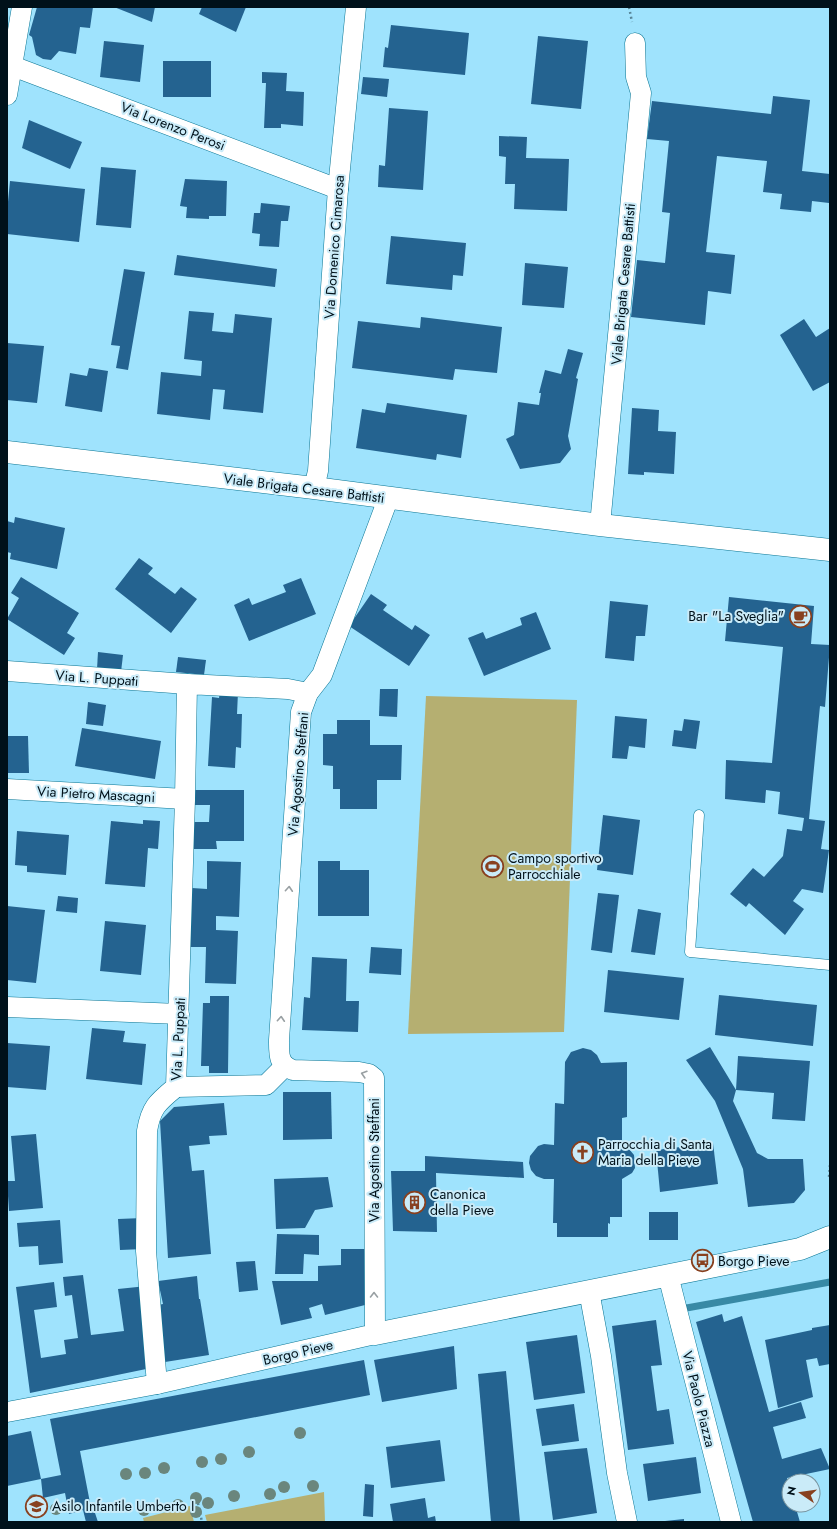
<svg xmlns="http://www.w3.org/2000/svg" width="837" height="1529" font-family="Jost,sans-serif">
<rect width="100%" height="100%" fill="#9fe3fd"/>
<g fill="#b5af71">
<polygon points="426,696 577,700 564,1032 408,1034"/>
<polygon points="324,1492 325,1522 207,1522 205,1515"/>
<polygon points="190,1506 194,1522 144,1522 143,1518"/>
</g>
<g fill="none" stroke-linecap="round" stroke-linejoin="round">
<polyline stroke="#3889a5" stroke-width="7" points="681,1309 830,1282"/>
</g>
<g fill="#246390">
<polygon points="37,7 93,7 90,28 80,27 76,54 59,51 51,60 43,59 36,55 32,37 29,35"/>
<polygon points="114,7 155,7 152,22"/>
<polygon points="202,7 246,7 236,32 199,14"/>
<polygon points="391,25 469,33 465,75 383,67 385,47 388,48"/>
<polygon points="538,36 588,41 581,109 531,104"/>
<polygon points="104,41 144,45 140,82 100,77"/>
<rect x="163" y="61" width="48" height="36"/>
<polygon points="262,72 287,73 286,91 304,92 303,126 281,124 281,128 264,128 266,83 262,83"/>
<polygon points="363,77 389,79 387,97 361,94"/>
<polygon points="773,96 810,100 802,171 830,174 829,203 812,201 811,212 780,209 782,194 763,192 767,161 717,156 706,252 735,255 731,294 708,291 705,325 631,317 637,260 665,263 670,213 662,212 669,141 647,139 652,101 771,114"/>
<polygon points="389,108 428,111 423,190 378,187 379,165 385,166"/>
<polygon points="29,120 82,142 70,169 22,148"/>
<polygon points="499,136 527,137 526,158 569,159 567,211 514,209 515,184 505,184 506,157 499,156"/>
<polygon points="101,167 136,170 131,228 96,225"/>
<polygon points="185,179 227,181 226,216 209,216 209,219 186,218 187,207 180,206"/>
<polygon points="10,181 85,189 79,242 7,234 7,212"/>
<polygon points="261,203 290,206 288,221 281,221 279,247 259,246 260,234 252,233 254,213 260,213"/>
<polygon points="391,236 466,243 463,276 453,275 452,290 386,284"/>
<polygon points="177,255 277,269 275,287 174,275"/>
<polygon points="525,263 568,267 564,308 522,305"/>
<polygon points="124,269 145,272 128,370 116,368 120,346 111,345"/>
<polygon points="189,311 214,313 212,331 233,333 235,314 272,318 263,413 223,409 225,390 213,389 210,420 157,414 161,372 201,376 202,361 184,359"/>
<polygon points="421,317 502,327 497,373 455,369 453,380 352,368 358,321 420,328"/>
<polygon points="804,319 816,337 830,328 830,382 813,391 780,335"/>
<polygon points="7,343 44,346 37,403 7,400"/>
<polygon points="568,349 583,353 576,378 578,379 568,436 571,449 560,463 520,469 506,439 514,435 518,402 539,405 541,393 539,393 545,370 561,374"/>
<polygon points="89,368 108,371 102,412 65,406 70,373 87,376"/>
<polygon points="387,403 467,415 461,458 437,454 436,460 356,448 362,409 385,413"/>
<polygon points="632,408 659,410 658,431 676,432 674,474 644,472 644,475 628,474"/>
<polygon points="15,517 65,528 57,569 10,559 11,553 7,552 7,521 14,523"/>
<polygon points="139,558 153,568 148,574 175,594 181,587 197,599 171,633 115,589"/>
<polygon points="21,577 79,613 67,633 75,638 64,655 7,619 19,598 11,593"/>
<polygon points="301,578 316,614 249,641 234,605 249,598 252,605 286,592 283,585"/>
<polygon points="371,594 387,605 383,610 412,630 415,625 430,635 409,666 349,626"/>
<polygon points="729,597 814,606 811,644 830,645 825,707 820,706 809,819 825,821 821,849 829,850 823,893 802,889 793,901 804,909 785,935 749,903 746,907 730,894 753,868 764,877 783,856 787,829 802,831 804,818 778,814 780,792 766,790 765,803 725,799 726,760 772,763 783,647 725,641"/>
<polygon points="610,601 648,605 645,636 636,636 634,661 605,658"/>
<polygon points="536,612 551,649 484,676 468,638 483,632 486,639 522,625 520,618"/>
<polygon points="98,652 123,655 121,672 97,669"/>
<polygon points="178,657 206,660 204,675 176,672"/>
<polygon points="380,689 398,689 397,717 379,716"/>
<polygon points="220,691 238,692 237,714 242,714 241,748 236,747 235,768 208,766 212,697 219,698"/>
<polygon points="88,702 106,705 103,726 86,724"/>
<polygon points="615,716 647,719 645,748 629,746 627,759 612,758"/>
<polygon points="684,719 700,721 696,749 672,746 674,730 682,731"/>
<polygon points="337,720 370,720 370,745 402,745 401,780 377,780 377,809 340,809 340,789 333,789 333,766 323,765 323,734 337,734"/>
<polygon points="82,728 161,741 155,779 75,766"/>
<polygon points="7,736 28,736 29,773 7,773"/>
<polygon points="194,790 244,790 244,841 216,841 217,849 193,849 193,822 209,822 210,805 194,805"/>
<polygon points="603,815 640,820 633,875 597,870"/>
<polygon points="143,820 160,821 158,849 148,848 145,887 105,884 111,821 143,824"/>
<polygon points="17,831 69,835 66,875 27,872 27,866 15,865"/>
<polygon points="207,861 241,862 239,917 216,916 216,930 238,931 236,984 205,983 206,947 190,947 192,888 207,889"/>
<polygon points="318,861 340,861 340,870 369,870 369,916 318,916"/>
<polygon points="598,893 619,895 612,953 591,950"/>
<polygon points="58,896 78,898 77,913 56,911"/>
<polygon points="7,906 45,910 36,983 7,980"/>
<polygon points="638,909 661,913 655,955 631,952"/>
<polygon points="105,921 146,925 141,975 100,971"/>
<polygon points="371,947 402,949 401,975 369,973"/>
<polygon points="312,957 347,959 346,1001 359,1001 358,1032 302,1030 304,997 310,998"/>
<polygon points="608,970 684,978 679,1020 604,1012"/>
<polygon points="719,995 817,1005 813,1046 715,1035"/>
<polygon points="210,996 229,996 228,1073 209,1073 209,1066 201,1066 203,1003 210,1003"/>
<polygon points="92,1028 125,1031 123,1042 146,1044 142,1085 86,1079"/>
<polygon points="7,1043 50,1046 46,1090 7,1087"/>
<polygon points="710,1047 736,1090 733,1101 757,1153 768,1159 803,1159 805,1190 794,1203 748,1207 743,1169 715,1101 686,1060"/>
<polygon points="583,1048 591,1050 597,1055 601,1063 627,1062 627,1117 622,1118 622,1145 629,1149 634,1155 635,1168 632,1173 622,1179 622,1217 610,1217 610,1224 608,1223 608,1237 557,1237 557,1223 553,1223 554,1179 544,1179 536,1176 531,1170 529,1163 530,1156 538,1146 544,1144 554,1145 555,1103 564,1104 565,1062 571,1052"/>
<polygon points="738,1056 810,1061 805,1121 772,1119 774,1093 736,1090"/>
<polygon points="283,1092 331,1092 332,1139 283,1140"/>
<polygon points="224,1103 227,1135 209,1136 210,1144 189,1146 192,1171 204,1170 211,1254 168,1258 160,1121 174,1107"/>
<polygon points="36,1134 43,1208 9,1211 7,1181 15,1181 11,1136"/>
<polygon points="713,1143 718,1184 660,1192 656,1150"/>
<polygon points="425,1156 523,1162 524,1178 436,1173 437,1232 393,1231 391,1171 425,1171"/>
<polygon points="328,1177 333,1207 315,1210 305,1228 276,1229 274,1179"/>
<rect x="649" y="1212" width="29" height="28"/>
<polygon points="143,1218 144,1249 120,1250 118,1219"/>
<polygon points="60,1220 63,1263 39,1265 38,1246 19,1247 17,1223"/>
<polygon points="277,1234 319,1235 319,1255 304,1254 303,1274 275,1274"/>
<polygon points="341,1249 366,1249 369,1304 325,1315 322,1304 309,1308 312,1318 281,1325 272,1281 318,1281 318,1266 341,1265"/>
<polygon points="255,1261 258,1290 239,1292 236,1262"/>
<polygon points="83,1275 91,1335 124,1331 118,1289 147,1286 151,1368 30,1393 16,1287 54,1282 57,1307 34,1310 41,1358 66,1354 64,1340 78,1338 72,1295 65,1296 63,1277"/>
<polygon points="197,1276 199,1299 200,1299 209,1355 165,1362 158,1305 163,1304 158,1281"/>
<polygon points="722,1314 724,1322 742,1316 769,1412 801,1402 806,1418 773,1427 782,1459 821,1448 830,1469 787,1478 789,1485 789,1505 795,1505 800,1522 753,1522 696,1322"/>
<polygon points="656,1320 662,1365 651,1366 657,1411 669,1409 674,1444 628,1450 612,1326"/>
<polygon points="830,1325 830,1364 819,1366 817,1358 806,1360 813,1397 778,1408 765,1340 812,1330 812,1328"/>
<polygon points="577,1335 585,1393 534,1400 526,1342"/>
<polygon points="454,1346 457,1389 382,1402 374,1360"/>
<polygon points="364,1360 370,1395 80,1451 91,1508 93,1507 98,1522 86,1522 83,1510 69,1514 65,1493 43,1498 41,1479 7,1486 7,1436 31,1431 41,1479 61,1475 50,1419"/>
<polygon points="506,1371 520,1522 491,1522 478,1374"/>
<polygon points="574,1404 579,1441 542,1446 536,1409"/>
<polygon points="440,1440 445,1481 391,1488 386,1447"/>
<polygon points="587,1448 597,1513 553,1520 544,1452"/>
<polygon points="696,1457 701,1493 648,1501 643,1464"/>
<polygon points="365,1484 374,1485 373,1517 363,1516"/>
<polygon points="425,1498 428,1518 435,1516 436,1522 393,1522 390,1504"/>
<polygon points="684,1519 684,1522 665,1522 665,1521"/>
</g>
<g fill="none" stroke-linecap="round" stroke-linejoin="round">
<defs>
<polyline id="lane" points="699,815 690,952 830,965"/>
<g id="street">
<polyline points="7,64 338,189"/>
<polyline points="7,95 22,7"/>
<polyline points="314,488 318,471 338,189 356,7"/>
<polyline points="600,525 641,93 636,77 635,43"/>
<polyline points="7,671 187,684"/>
<polyline points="7,789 185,799"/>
<polyline points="7,1007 179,1014"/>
<polyline points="176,1087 266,1085 284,1067"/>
<polyline points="668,1275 731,1522"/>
<polyline points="589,1291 601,1356 617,1473 627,1522"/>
<path d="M 157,1384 L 146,1251 L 147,1131 C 151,1107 158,1102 176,1087 L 185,799 L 187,684 L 288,689 L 308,693"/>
<path d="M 7,1412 L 157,1384 L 375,1334 L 374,1078 L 369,1074 L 359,1072 L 293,1070 C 278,1065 279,1054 279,1040 L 301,712 L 308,693 L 322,675 L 388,499"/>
</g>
<g id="secondary">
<polyline points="7,452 314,488 600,525 830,550"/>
<polyline points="375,1334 800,1249 830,1237"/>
</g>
</defs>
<use href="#lane" stroke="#0a7694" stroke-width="11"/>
<use href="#street" stroke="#0a7694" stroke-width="21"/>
<use href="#secondary" stroke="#0a7694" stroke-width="23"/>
<g stroke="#578496" stroke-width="2.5" stroke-dasharray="2 3" stroke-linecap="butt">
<polyline points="629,7 632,22"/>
<polyline points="830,1165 829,1177 830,1177"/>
<polyline points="198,1503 202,1522"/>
</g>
<use href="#lane" stroke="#fff" stroke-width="10"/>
<use href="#street" stroke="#fff" stroke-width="20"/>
<use href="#secondary" stroke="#fff" stroke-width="22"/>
</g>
<g fill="#6a867d">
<circle cx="300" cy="1433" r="6"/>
<circle cx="249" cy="1452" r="6"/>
<circle cx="221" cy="1459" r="6"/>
<circle cx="202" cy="1462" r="6"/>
<circle cx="164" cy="1468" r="6"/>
<circle cx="145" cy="1473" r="6"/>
<circle cx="126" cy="1474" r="6"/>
<circle cx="313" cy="1486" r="6"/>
<circle cx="284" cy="1487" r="6"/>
<circle cx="270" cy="1494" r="6"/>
<circle cx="234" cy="1496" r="6"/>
<circle cx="196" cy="1498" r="6"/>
<circle cx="34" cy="1500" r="6"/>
<circle cx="208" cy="1503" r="6"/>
<circle cx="178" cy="1505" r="6"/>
<circle cx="56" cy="1509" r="6"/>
<circle cx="144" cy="1510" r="6"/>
<circle cx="196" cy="1512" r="6"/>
</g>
<defs><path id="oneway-chevron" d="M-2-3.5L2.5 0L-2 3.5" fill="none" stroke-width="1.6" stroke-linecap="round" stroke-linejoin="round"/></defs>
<g stroke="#99a0a3">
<use href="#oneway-chevron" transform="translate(289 889) rotate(-86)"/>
<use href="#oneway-chevron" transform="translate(281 1019) rotate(-86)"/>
<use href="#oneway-chevron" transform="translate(364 1074) rotate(-163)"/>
<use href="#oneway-chevron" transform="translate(374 1295) rotate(-90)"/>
</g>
<defs>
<symbol id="cafe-ring" viewBox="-11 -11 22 22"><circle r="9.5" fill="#caebf8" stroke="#88401f" stroke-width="1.5"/><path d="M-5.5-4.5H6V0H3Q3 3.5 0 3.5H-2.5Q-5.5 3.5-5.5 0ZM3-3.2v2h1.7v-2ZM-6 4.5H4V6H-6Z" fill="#88401f"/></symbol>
<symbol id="stadium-ring" viewBox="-11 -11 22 22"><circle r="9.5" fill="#caebf8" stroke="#88401f" stroke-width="1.5"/><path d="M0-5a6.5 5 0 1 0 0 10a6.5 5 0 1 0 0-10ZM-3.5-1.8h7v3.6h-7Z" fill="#88401f"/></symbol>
<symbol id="church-ring" viewBox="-11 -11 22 22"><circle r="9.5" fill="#caebf8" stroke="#88401f" stroke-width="1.5"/><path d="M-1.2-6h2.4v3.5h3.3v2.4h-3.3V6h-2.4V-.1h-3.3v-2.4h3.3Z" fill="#88401f"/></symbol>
<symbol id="building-ring" viewBox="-11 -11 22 22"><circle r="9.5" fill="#caebf8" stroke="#88401f" stroke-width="1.5"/><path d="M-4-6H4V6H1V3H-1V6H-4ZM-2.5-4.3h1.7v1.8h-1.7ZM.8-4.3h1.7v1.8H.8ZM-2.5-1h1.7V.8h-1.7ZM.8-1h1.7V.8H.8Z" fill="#88401f"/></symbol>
<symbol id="bus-ring" viewBox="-11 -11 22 22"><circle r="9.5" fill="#caebf8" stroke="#88401f" stroke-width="1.5"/><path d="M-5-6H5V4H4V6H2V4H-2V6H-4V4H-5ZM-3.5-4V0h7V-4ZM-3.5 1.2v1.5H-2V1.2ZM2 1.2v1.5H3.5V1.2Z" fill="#88401f"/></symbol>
<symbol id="school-ring" viewBox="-11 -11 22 22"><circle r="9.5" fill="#caebf8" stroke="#88401f" stroke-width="1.5"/><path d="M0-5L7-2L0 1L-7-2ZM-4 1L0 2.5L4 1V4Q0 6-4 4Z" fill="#88401f"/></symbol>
</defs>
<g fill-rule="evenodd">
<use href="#cafe-ring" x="788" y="604" width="25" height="25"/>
<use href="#stadium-ring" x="480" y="854" width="25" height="25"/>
<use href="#church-ring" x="570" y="1140" width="25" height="25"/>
<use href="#building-ring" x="402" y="1190" width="25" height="25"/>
<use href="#bus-ring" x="690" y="1248" width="25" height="25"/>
<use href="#school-ring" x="24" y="1494" width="25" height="25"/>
</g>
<g text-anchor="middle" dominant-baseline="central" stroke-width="4" stroke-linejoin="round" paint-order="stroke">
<g font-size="14" fill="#00111a" stroke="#caebf8">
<text transform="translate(173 126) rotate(21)">Via Lorenzo Perosi</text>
<text transform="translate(334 247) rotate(-86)">Via Domenico Cimarosa</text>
<text transform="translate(623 284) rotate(-85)">Viale Brigata Cesare Battisti</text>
<text transform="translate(304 488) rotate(7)">Viale Brigata Cesare Battisti</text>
<text transform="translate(97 678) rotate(4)">Via L. Puppati</text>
<text transform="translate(298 774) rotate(-85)">Via Agostino Steffani</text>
<text transform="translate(96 794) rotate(3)">Via Pietro Mascagni</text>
<text transform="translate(178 1039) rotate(-87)">Via L. Puppati</text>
<text transform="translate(374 1160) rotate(-90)">Via Agostino Steffani</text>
<text transform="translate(298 1352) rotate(-13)">Borgo Pieve</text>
<text transform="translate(699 1399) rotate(76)">Via Paolo Piazza</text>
</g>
<g font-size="14" fill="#00111a" stroke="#caebf8" text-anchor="start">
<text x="784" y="616" text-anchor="end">Bar "La Sveglia"</text>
<text x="508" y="858">Campo sportivo<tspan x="508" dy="16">Parrocchiale</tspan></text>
<text x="598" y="1144">Parrocchia di Santa<tspan x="598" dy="16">Maria della Pieve</tspan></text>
<text x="430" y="1194">Canonica<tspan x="430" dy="16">della Pieve</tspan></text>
<text x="718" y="1261">Borgo Pieve</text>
<text x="52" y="1506">Asilo Infantile Umberto I</text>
</g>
</g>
<rect width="837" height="1529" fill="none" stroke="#00111a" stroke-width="16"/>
<g transform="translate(801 1493) rotate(283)"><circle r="19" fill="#caebf8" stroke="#79949f"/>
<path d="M0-3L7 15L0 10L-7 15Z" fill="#88401f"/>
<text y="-6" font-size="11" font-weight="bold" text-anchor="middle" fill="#00111a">N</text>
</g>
</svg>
